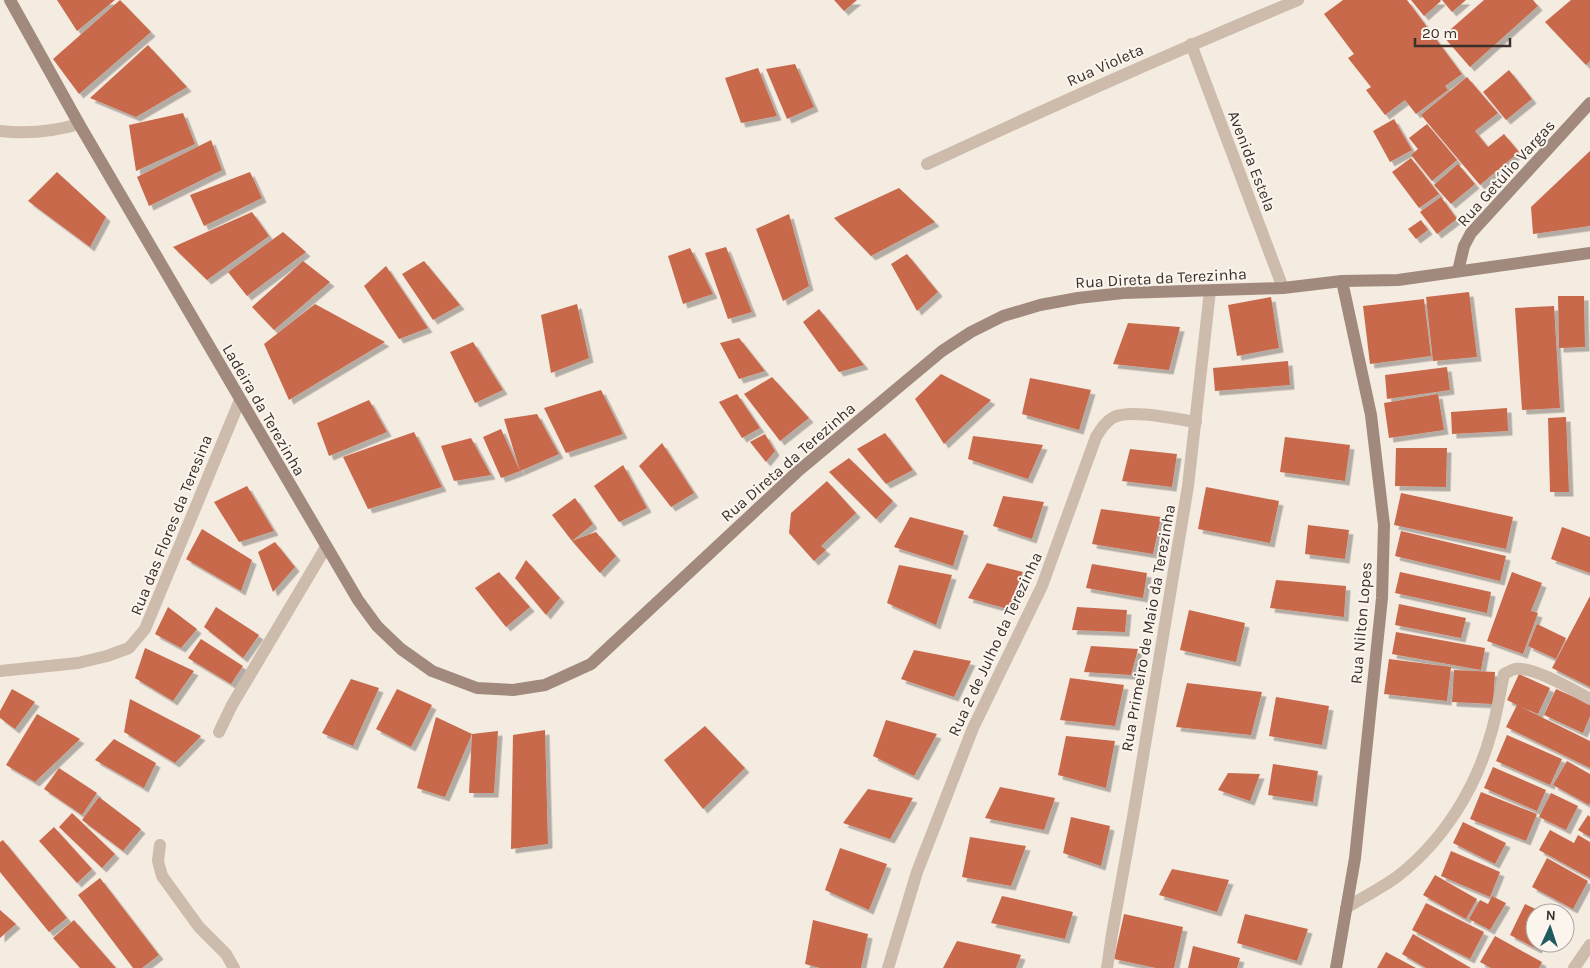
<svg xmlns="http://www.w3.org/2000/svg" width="1590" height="968" font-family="Karla,sans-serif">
<defs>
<filter id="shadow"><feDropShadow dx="4.5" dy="4.5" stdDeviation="0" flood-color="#0004"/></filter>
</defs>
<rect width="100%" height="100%" fill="#f4ebe1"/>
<g fill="#c8694b" filter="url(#shadow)">
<polygon points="57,0 115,0 77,31"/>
<polygon points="120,0 151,32 79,94 53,59"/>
<polygon points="834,0 857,0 844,11"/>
<polygon points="1343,0 1407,0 1462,74 1445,86 1448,90 1416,114 1405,100 1385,115 1366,90 1371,87 1348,58 1354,54 1324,14"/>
<polygon points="1411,0 1440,0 1441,1 1424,16"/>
<polygon points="1442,0 1466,0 1452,12"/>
<polygon points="1484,0 1533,0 1538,6 1470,67 1443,36"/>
<polygon points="1571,0 1590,0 1590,61 1586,65 1545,22"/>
<polygon points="148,45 187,87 136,117 90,98"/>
<polygon points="795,64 814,107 787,119 766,69"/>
<polygon points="758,68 777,116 741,123 725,78"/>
<polygon points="1509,70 1532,99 1506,120 1483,92"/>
<polygon points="1467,77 1498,113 1475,131 1488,147 1504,134 1519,152 1480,185 1421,115"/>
<polygon points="183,113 195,144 136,171 129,125"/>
<polygon points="1394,119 1412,150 1390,162 1373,131"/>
<polygon points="1427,124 1457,160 1432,181 1411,155 1418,149 1409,138"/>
<polygon points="211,140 222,170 149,206 137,177"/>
<polygon points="1590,151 1590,226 1533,234 1531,207"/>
<polygon points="1411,158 1439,194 1419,208 1392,172"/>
<polygon points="1458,164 1475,184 1451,204 1434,185"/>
<polygon points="57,172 106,217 90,247 28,201"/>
<polygon points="250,172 262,198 204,226 190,195"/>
<polygon points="899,188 935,222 871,256 834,218"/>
<polygon points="1441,197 1457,219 1437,234 1420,212"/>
<polygon points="252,212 269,236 207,280 173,247"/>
<polygon points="789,214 809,286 783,301 756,229"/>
<polygon points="1421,220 1428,230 1416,239 1408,229"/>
<polygon points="283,232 306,252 247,296 228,272"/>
<polygon points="726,247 752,312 728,319 705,253"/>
<polygon points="690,248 713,294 683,304 668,256"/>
<polygon points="907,254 938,292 917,311 891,264"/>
<polygon points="303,261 330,282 274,330 252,307"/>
<polygon points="424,261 460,305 433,320 402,274"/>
<polygon points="386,266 428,328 399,339 364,286"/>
<polygon points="1469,292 1477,357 1433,361 1426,297"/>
<polygon points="1558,296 1584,296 1585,347 1559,348"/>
<polygon points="1271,297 1279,348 1237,356 1228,305"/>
<polygon points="1424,299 1431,356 1370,364 1363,306"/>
<polygon points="315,304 385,342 289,400 264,344"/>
<polygon points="577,304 589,358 551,373 541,315"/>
<polygon points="1554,306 1560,408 1522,410 1515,308"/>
<polygon points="819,309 864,365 839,372 803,322"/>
<polygon points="1128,323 1180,327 1169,370 1113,364"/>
<polygon points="739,338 765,371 739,379 720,343"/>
<polygon points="473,342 503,390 475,403 450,352"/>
<polygon points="1288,361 1290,385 1215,391 1213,368"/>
<polygon points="1447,367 1450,390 1387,399 1385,375"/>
<polygon points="941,374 991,400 944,444 915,399"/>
<polygon points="772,377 809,418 780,441 744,394"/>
<polygon points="1030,378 1091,390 1079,430 1022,414"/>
<polygon points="601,390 623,434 566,453 544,408"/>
<polygon points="737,394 760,428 742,438 719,402"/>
<polygon points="1438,394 1444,430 1389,438 1384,403"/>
<polygon points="369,400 387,432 329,456 317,423"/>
<polygon points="1507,408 1508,431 1452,434 1451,412"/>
<polygon points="537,414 559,454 520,471 501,478 483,437 501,429 520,471 504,419"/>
<polygon points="1566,417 1569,492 1550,492 1548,418"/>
<polygon points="414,432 442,487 368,509 343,457"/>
<polygon points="885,433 913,470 886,484 857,449"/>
<polygon points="765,434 775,451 766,462 750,442"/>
<polygon points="973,436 1043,445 1028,479 968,459"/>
<polygon points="1285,437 1350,445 1345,481 1280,472"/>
<polygon points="471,438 491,475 454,481 441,446"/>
<polygon points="662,443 694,493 671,507 639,466"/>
<polygon points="1396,448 1447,448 1446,487 1395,486"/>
<polygon points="1130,449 1177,454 1172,487 1122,481"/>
<polygon points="849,458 893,501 876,519 829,472"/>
<polygon points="623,465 647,508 619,522 594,486"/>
<polygon points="827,481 856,513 821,546 826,550 814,561 789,533 791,513"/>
<polygon points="247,486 274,531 239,542 214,502"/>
<polygon points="1206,487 1279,501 1270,543 1198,529"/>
<polygon points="1401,493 1513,517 1506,549 1394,525"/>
<polygon points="1003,496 1044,502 1032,539 993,526"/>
<polygon points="575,498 593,524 572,541 552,515"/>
<polygon points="1101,509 1161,517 1153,554 1092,544"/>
<polygon points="910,517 964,531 953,566 894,547"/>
<polygon points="1308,525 1349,530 1345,559 1305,554"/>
<polygon points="1562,527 1590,537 1590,573 1551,559"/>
<polygon points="202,529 252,560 241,591 186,559"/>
<polygon points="1401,531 1506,556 1500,581 1395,556"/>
<polygon points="596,532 616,556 600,573 572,541"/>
<polygon points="275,542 295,567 273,592 258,552"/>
<polygon points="526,560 560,598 546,615 515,578"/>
<polygon points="987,563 1023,572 1008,609 968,598"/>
<polygon points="1092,564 1147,573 1143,598 1086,588"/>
<polygon points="899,565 952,575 936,625 887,603"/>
<polygon points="499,572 530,607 506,627 475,588"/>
<polygon points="1400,572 1491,592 1487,613 1395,593"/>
<polygon points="1512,572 1542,583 1531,611 1538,613 1523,654 1487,641"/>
<polygon points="1276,580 1346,586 1344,617 1270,608"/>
<polygon points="1590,596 1590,687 1552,668"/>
<polygon points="1399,604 1466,618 1461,638 1395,625"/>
<polygon points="168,607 197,629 181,648 155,634"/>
<polygon points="216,607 259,635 243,658 204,627"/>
<polygon points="1077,607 1127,610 1125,632 1072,630"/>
<polygon points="1189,610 1245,623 1236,662 1180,650"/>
<polygon points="1537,624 1566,638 1556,659 1528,646"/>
<polygon points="1396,632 1485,648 1481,670 1392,654"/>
<polygon points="201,639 243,666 231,684 188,658"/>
<polygon points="1091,646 1138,649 1131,675 1084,672"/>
<polygon points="145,648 194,671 173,701 135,678"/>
<polygon points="914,650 971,661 954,697 901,679"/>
<polygon points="1389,659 1451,667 1447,701 1384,694"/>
<polygon points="1454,670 1495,672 1493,704 1452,702"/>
<polygon points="1519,674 1550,688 1538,714 1521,707 1590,741 1590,768 1506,727 1517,705 1507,700"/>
<polygon points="1070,678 1124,685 1115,726 1060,720"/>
<polygon points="351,679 379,688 353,746 322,733"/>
<polygon points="1187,683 1262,692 1251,735 1176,727"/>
<polygon points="12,689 35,702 15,729 0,718 0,711"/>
<polygon points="397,689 432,705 411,747 376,729"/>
<polygon points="1556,689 1590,704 1590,716 1583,733 1544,715"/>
<polygon points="1276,697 1329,706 1322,745 1269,736"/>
<polygon points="130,699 201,736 175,763 124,732"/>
<polygon points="37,714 80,739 35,782 6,765"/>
<polygon points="436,717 472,734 445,797 417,788"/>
<polygon points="886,720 937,734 914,776 873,756"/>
<polygon points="705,726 745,768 703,809 664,760"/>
<polygon points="545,730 548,844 511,849 513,735"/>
<polygon points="498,731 494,793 469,793 472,734"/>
<polygon points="1507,735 1562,759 1550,785 1496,761"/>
<polygon points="1066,736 1115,741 1106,788 1058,775"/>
<polygon points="114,739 156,763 144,788 95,760"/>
<polygon points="1567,761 1590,774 1590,802 1589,805 1553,785"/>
<polygon points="1273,764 1318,771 1313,802 1268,795"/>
<polygon points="1493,767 1546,790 1537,811 1484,788"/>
<polygon points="59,768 97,793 82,815 44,789"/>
<polygon points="1228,773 1260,774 1250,801 1218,790"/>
<polygon points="1000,787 1055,798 1044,830 985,818"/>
<polygon points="868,789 913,798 890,839 843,823"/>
<polygon points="1481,792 1537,814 1526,841 1470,819"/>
<polygon points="1551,793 1578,806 1566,830 1539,817"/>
<polygon points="99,797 141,829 123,851 82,820"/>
<polygon points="72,813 115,854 102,868 59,827"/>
<polygon points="1588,815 1590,817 1590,837 1578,830"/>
<polygon points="1071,817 1110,826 1101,866 1063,853"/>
<polygon points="1463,822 1506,843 1495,864 1453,843"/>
<polygon points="54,827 92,869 77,883 39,841"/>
<polygon points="1550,830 1574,843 1578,835 1590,842 1590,878 1539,850"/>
<polygon points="970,837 1026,846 1011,886 962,877"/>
<polygon points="3,840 67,918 49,932 0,872 0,842"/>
<polygon points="840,848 887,864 869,910 825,890"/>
<polygon points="1451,851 1500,872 1490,897 1441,876"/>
<polygon points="1547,858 1588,881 1573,909 1532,887"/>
<polygon points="1172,869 1229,880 1217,912 1159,895"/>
<polygon points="1435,875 1477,899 1466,919 1423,895"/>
<polygon points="100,878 159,955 142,968 133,968 78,895"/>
<polygon points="1002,896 1073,912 1065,939 991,923"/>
<polygon points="1492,896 1506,903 1490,930 1469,919 1480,900 1488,904"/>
<polygon points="1426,903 1484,932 1470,959 1412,930"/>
<polygon points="1525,904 1544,913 1535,913 1535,943 1540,943 1537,949 1510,935"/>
<polygon points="0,910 16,924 0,938"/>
<polygon points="1124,914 1183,927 1174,968 1156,968 1114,959"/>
<polygon points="1245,914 1308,929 1297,961 1237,943"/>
<polygon points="74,920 116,968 80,968 53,938"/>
<polygon points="813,920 868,934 861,968 820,968 805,964"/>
<polygon points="1413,934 1471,968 1426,968 1402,954"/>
<polygon points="1495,936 1542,962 1539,968 1491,968 1480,962"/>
<polygon points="957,941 1021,955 1016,968 943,968"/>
<polygon points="1193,946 1240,958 1237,968 1188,968"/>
<polygon points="1386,952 1416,968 1377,968"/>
</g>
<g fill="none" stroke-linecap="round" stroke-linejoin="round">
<g stroke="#cdbbac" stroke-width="12">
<polyline points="1191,44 1283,288"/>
<path d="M 0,131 C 27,134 52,132 79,124"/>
<path d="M 927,164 C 1050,107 1173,52 1298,0"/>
<polyline points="0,671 78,663 107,656 129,648 145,629 240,400"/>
<polyline points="219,732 232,705 326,547"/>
<polyline points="160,845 158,861 162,876 199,927 226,954 234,968"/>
<path d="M 1346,908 C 1363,897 1382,888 1398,876 C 1444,840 1477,787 1492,730 C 1497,712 1500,693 1504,674 C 1508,672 1511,670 1515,669 C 1533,666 1573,690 1590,699"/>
<path d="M 888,968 L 917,872 L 973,728 L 1042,586 L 1096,437 C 1101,429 1105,422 1114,417 C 1131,409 1176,419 1196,422"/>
<polyline points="1107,968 1112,934 1133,817 1188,486 1210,291"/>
<polyline points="1574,968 1590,945"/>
</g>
<g stroke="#a18a7d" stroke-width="12">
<polyline points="10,0 79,124 358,600 377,626 401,649 432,671 477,688 513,690 545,685 591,664 797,472 942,351 971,332 1003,316 1040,305 1078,298 1123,293 1283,288 1342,281 1398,280 1590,253"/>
<polyline points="1458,271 1464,246 1471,233 1590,103"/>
<polyline points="1336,968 1355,858 1382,598 1384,525 1371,415 1342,281"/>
</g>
</g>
<g text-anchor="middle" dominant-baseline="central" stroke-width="4" stroke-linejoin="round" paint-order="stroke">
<g font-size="16" fill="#3b302b" stroke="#fbf5ee">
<text transform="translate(1105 65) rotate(-24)">Rua Violeta</text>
<text transform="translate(1252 161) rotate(69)">Avenida Estela</text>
<text transform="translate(1506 173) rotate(-48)">Rua Getúlio Vargas</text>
<text transform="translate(1161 278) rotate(-3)">Rua Direta da Terezinha</text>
<text transform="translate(264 410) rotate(60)">Ladeira da Terezinha</text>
<text transform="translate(788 462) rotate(-41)">Rua Direta da Terezinha</text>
<text transform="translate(171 525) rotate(-68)">Rua das Flores da Teresina</text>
<text transform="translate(1361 623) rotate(-85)">Rua Nilton Lopes</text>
<text transform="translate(1148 628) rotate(-80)">Rua Primeiro de Maio da Terezinha</text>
<text transform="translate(995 644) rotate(-65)">Rua 2 de Julho da Terezinha</text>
</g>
</g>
<g transform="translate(1550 928) rotate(3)"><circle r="24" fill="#fbf5ee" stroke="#aea6a0"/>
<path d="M0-4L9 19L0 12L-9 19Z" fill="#1f5a5e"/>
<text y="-8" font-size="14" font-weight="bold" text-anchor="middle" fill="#3b302b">N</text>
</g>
<path d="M1415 38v8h95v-8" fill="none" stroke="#3b302b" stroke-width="2.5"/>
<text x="1422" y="38" font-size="15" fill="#3b302b" stroke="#fbf5ee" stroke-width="4" paint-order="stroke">20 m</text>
</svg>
